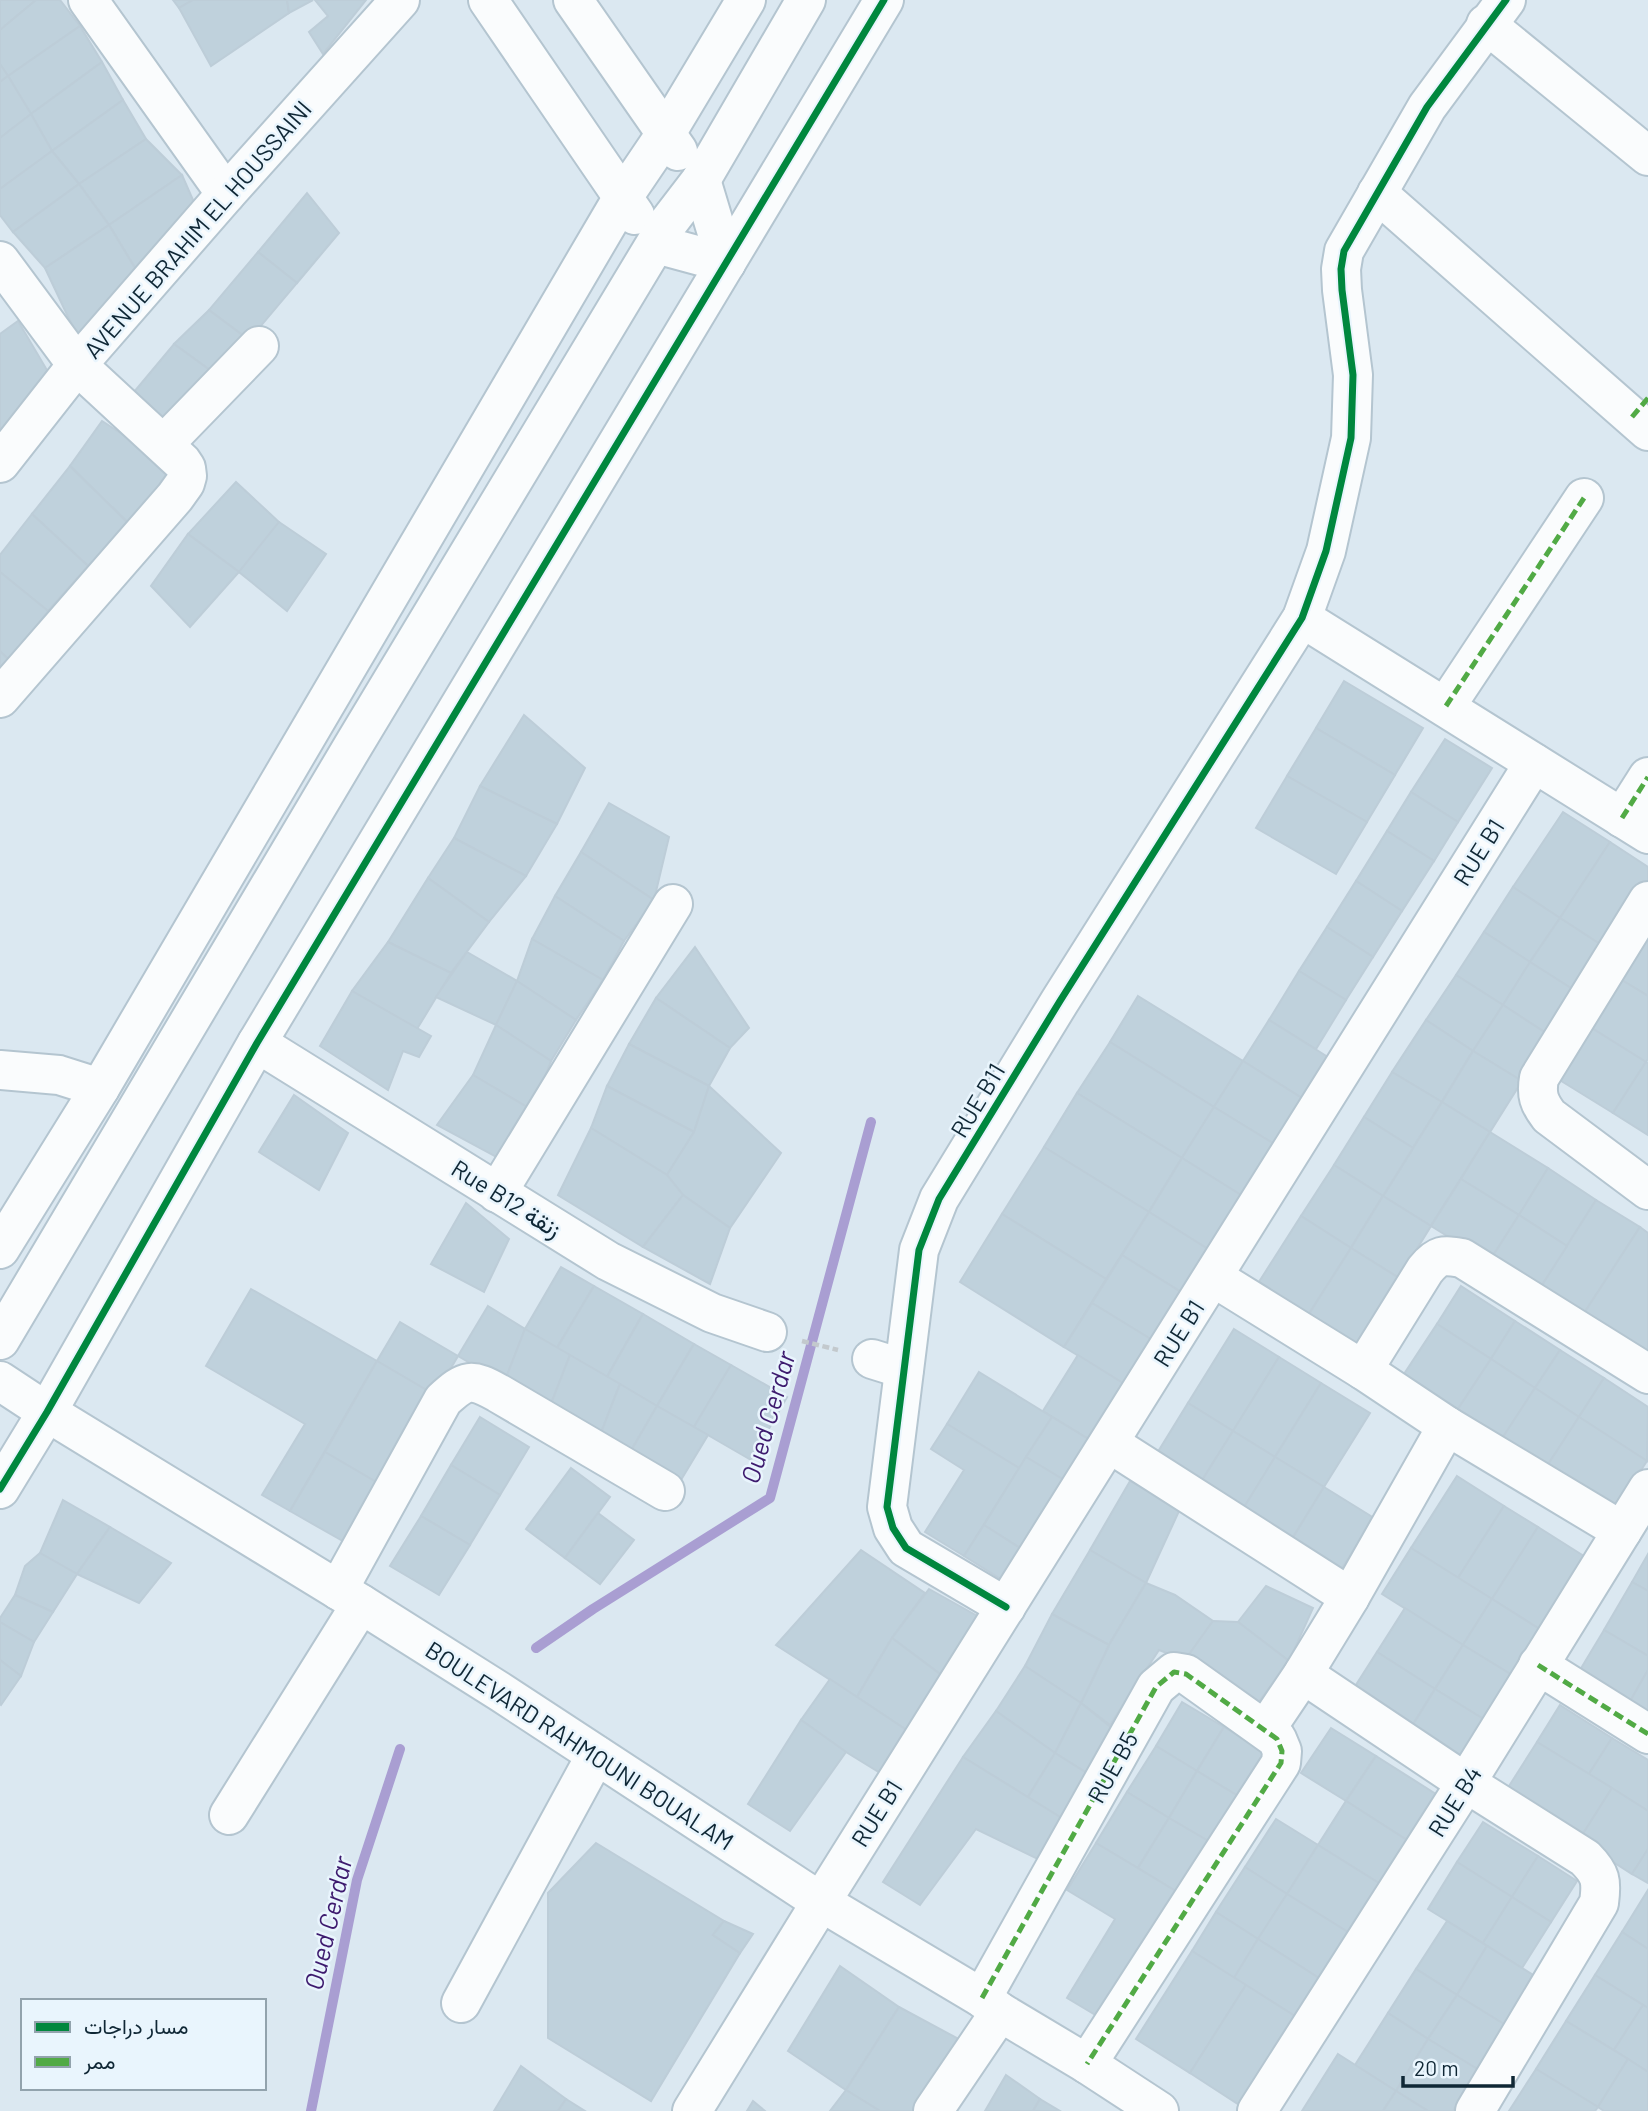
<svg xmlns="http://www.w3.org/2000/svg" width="1648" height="2111" font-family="Barlow,Vazirmatn,sans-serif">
<rect width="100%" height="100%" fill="#dbe8f1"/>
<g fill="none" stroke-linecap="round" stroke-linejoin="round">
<g stroke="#a99ed2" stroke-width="10">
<polyline points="536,1648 593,1609 770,1498 871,1122"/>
<polyline points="311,2111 357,1880 400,1749"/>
</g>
</g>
<g fill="#bfd1dc" stroke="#bdcdd8" stroke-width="2">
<polygon points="0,0 36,0 0,30"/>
<polygon points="36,0 60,0 80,26 8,76 0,64 0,30"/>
<polygon points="173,0 193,0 179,8"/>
<polygon points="193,0 287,0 289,13 211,66 179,8"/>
<polygon points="287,0 313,0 289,13"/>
<polygon points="315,0 366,0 323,54 309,32 328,16"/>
<polygon points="80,26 102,62 31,114 8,76"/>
<polygon points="102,62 123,100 52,151 31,114"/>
<polygon points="0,64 8,76 0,82"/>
<polygon points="8,76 31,114 0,138 0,82"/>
<polygon points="123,100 146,139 79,184 52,151"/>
<polygon points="31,114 52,151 0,189 0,138"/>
<polygon points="146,139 182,175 109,225 79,184"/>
<polygon points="52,151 79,184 13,232 0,215 0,189"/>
<polygon points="182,175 197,209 141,278 109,225"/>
<polygon points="79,184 109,225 45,268 13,232"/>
<polygon points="307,193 339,233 297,283 258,252"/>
<polygon points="109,225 141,278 78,338 45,268"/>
<polygon points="258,252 297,283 249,340 209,310"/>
<polygon points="209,310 249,340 218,376 174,344"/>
<polygon points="18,321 54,382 5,434 0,427 0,334"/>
<polygon points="174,344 218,376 172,430 134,392"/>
<polygon points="102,421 182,473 131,526 70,466"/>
<polygon points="70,466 131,526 88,566 32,514"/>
<polygon points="236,482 279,522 239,572 188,534"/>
<polygon points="32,514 88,566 48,611 0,572 0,555"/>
<polygon points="279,522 326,554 287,611 239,572"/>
<polygon points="188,534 239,572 190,627 151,586"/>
<polygon points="0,572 48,611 10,661 0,651"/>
<polygon points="0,651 10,661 0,672"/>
<polygon points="1344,681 1423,728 1395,775 1316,728"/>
<polygon points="524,715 585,768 557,824 480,786"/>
<polygon points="1316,728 1395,775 1367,822 1287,776"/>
<polygon points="1445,739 1492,768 1458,822 1411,792"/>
<polygon points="1287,776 1367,822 1336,874 1256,828"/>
<polygon points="480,786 557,824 526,876 454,838"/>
<polygon points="1411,792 1458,822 1434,861 1387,831"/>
<polygon points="609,803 669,837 654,900 581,852"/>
<polygon points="1563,812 1610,842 1560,918 1513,887"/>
<polygon points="1387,831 1434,861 1402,911 1356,881"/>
<polygon points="454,838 526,876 489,922 428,878"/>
<polygon points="1610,842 1648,867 1648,883 1606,948 1560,918"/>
<polygon points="581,852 654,900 624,941 555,896"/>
<polygon points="428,878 489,922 451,973 388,942"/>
<polygon points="1356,881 1402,911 1373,957 1327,927"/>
<polygon points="1513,887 1560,918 1530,962 1484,932"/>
<polygon points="555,896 624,941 603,980 532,939"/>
<polygon points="1560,918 1606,948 1577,992 1530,962"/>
<polygon points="1327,927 1373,957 1346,1000 1299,971"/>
<polygon points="1484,932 1530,962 1503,1005 1456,975"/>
<polygon points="1648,935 1648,996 1620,979"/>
<polygon points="532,939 603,980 576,1020 517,981"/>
<polygon points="388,942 451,973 417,1029 352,991"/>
<polygon points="695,947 749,1028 730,1048 656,998"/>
<polygon points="467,952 517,981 496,1025 436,997"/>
<polygon points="1530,962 1577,992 1549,1035 1503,1005"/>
<polygon points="1299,971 1346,1000 1316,1049 1269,1020"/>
<polygon points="1456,975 1503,1005 1473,1051 1426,1020"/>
<polygon points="1620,979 1648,996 1648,1059 1646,1062 1590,1027"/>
<polygon points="517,981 576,1020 551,1061 496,1025"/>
<polygon points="352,991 431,1036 419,1057 403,1051 388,1090 320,1046"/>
<polygon points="1138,996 1243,1061 1214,1107 1110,1042"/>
<polygon points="656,998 730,1048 709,1086 629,1044"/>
<polygon points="1503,1005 1549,1035 1522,1081 1473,1051"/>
<polygon points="1269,1020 1339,1064 1313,1105 1243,1061"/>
<polygon points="1426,1020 1473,1051 1442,1102 1392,1072"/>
<polygon points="496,1025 551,1061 532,1110 473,1075"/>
<polygon points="1590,1027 1646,1062 1613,1113 1558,1079"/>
<polygon points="1110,1042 1214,1107 1182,1158 1077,1093"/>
<polygon points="629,1044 709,1086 694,1132 607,1086"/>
<polygon points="1473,1051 1522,1081 1490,1132 1442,1102"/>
<polygon points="1243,1061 1313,1105 1284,1150 1214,1107"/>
<polygon points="1646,1062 1648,1063 1648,1135 1613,1113"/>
<polygon points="1392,1072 1442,1102 1413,1148 1364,1117"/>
<polygon points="473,1075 532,1110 502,1160 437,1125"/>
<polygon points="607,1086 694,1132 667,1175 591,1128"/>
<polygon points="709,1086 781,1153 730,1228 683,1195 667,1175 694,1132"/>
<polygon points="1077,1093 1182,1158 1149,1212 1044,1147"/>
<polygon points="294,1095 348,1133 319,1190 259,1152"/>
<polygon points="1442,1102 1490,1132 1431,1226 1383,1196"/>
<polygon points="1214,1107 1284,1150 1252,1202 1182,1158"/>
<polygon points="1364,1117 1413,1148 1383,1196 1334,1165"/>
<polygon points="591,1128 667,1175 683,1195 643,1247 558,1195"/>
<polygon points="1490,1132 1548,1168 1519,1215 1461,1179"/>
<polygon points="1044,1147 1149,1212 1106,1279 1002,1214"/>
<polygon points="1182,1158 1252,1202 1219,1256 1149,1212"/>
<polygon points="1334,1165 1383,1196 1351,1248 1301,1216"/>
<polygon points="1548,1168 1596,1200 1567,1246 1519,1215"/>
<polygon points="1461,1179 1519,1215 1489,1262 1431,1226"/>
<polygon points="683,1195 730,1228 710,1284 643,1247"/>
<polygon points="1383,1196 1431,1226 1399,1278 1351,1248"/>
<polygon points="1596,1200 1640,1227 1581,1318 1538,1291"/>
<polygon points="466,1203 509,1239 484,1292 431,1264"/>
<polygon points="1149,1212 1219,1256 1192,1299 1122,1255"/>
<polygon points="1002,1214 1106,1279 1064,1347 960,1282"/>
<polygon points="1519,1215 1567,1246 1538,1291 1489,1262"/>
<polygon points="1301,1216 1351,1248 1307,1317 1257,1285"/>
<polygon points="1640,1227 1648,1233 1648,1360 1581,1318"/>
<polygon points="1351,1248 1399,1278 1357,1348 1307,1317"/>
<polygon points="1122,1255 1192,1299 1162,1346 1092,1303"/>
<polygon points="561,1267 594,1286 557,1348 525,1329"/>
<polygon points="594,1286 643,1314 607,1377 557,1348"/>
<polygon points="1461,1286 1515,1321 1491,1359 1437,1324"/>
<polygon points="251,1289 377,1361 290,1511 262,1495 305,1424 206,1366"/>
<polygon points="1092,1303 1162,1346 1134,1390 1064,1347"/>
<polygon points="488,1306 525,1329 504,1383 458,1356"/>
<polygon points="643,1314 694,1344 657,1406 607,1377"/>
<polygon points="1515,1321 1560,1350 1535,1388 1491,1359"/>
<polygon points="400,1322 458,1356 435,1395 377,1361"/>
<polygon points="1437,1324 1491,1359 1458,1409 1404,1374"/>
<polygon points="525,1329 570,1355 549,1409 504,1383"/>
<polygon points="1234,1329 1279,1357 1233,1431 1188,1403"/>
<polygon points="694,1344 731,1365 694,1427 657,1406"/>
<polygon points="1560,1350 1604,1378 1579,1417 1535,1388"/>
<polygon points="570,1355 620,1384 599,1438 549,1409"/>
<polygon points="1078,1355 1134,1390 1100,1446 1043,1411"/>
<polygon points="1279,1357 1321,1383 1275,1457 1233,1431"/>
<polygon points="1491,1359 1535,1388 1503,1437 1458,1409"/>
<polygon points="377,1361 435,1395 383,1486 325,1452"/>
<polygon points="731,1365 787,1397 751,1460 694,1427"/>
<polygon points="979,1372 1052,1417 1019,1468 947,1424"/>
<polygon points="1604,1378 1648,1407 1647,1461 1579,1417"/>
<polygon points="1321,1383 1370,1413 1324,1487 1275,1457"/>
<polygon points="620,1384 657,1406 628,1456 599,1438"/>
<polygon points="1535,1388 1579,1417 1547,1466 1503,1437"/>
<polygon points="1188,1403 1233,1431 1201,1482 1156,1455"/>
<polygon points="657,1406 708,1435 678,1485 628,1456"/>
<polygon points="480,1417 529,1447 500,1495 451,1465"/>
<polygon points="1052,1417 1100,1446 1074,1486 1026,1457"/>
<polygon points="1579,1417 1647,1461 1615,1510 1547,1466"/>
<polygon points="947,1424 1019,1468 964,1556 925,1532 964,1470 931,1449"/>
<polygon points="1233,1431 1275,1457 1243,1509 1201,1482"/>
<polygon points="325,1452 383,1486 348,1544 290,1511"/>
<polygon points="1026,1457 1074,1486 1031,1555 984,1525"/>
<polygon points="1275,1457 1324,1487 1292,1539 1243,1509"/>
<polygon points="451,1465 500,1495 470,1545 421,1516"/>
<polygon points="571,1468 610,1497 565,1558 526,1529"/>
<polygon points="1457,1476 1504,1506 1458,1578 1411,1548"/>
<polygon points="1130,1481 1180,1509 1146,1583 1090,1550"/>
<polygon points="1324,1487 1374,1518 1341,1570 1292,1539"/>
<polygon points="63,1500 110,1527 77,1574 40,1553"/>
<polygon points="1504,1506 1538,1527 1492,1599 1458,1578"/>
<polygon points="598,1513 634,1540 600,1584 565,1558"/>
<polygon points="421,1516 470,1545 439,1595 390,1566"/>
<polygon points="984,1525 1031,1555 1012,1586 964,1556"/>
<polygon points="110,1527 171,1563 139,1603 77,1574"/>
<polygon points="1538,1527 1587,1558 1541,1630 1492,1599"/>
<polygon points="1411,1548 1492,1599 1463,1645 1382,1594"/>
<polygon points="861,1550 925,1593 892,1638 857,1697 776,1645"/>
<polygon points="1090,1550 1146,1583 1109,1645 1052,1614"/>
<polygon points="40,1553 77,1574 53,1612 15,1595 25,1566"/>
<polygon points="1648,1554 1648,1591 1632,1582"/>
<polygon points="1632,1582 1648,1591 1648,1656 1604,1630"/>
<polygon points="1146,1583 1175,1595 1213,1621 1185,1660 1159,1650 1110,1725 1081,1703 1109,1645"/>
<polygon points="1266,1586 1313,1608 1289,1661 1238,1622"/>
<polygon points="929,1589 990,1623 952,1683 892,1638"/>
<polygon points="15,1595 53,1612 34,1642 0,1622 0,1618"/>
<polygon points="1492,1599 1541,1630 1512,1675 1463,1645"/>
<polygon points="1405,1608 1463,1645 1435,1689 1377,1652"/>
<polygon points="1052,1614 1109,1645 1081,1703 1025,1666"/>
<polygon points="1213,1621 1238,1622 1289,1661 1255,1707 1185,1660"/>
<polygon points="0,1622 34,1642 21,1676 0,1660"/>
<polygon points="1604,1630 1648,1656 1648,1670 1625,1710 1574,1680"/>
<polygon points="892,1638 952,1683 917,1737 857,1697"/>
<polygon points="1463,1645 1512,1675 1485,1720 1435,1689"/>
<polygon points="1377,1652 1435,1689 1406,1736 1347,1699"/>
<polygon points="0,1660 21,1676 1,1705 0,1704"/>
<polygon points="1025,1666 1081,1703 1055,1753 996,1711"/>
<polygon points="1648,1670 1648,1723 1625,1710"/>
<polygon points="830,1679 917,1737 890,1779 846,1752 801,1720"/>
<polygon points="1435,1689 1485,1720 1455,1767 1406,1736"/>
<polygon points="1182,1702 1224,1727 1197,1771 1156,1746"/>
<polygon points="1081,1703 1123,1737 1098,1780 1055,1753"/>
<polygon points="1560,1705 1612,1738 1589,1774 1537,1742"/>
<polygon points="996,1711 1055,1753 1028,1797 963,1757"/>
<polygon points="801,1720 846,1752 790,1831 748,1804"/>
<polygon points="1224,1727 1265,1752 1238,1796 1197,1771"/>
<polygon points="1331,1728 1376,1756 1346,1801 1301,1773"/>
<polygon points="1612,1738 1648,1760 1648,1811 1589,1774"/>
<polygon points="1537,1742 1612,1788 1579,1840 1504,1794"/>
<polygon points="1156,1746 1197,1771 1169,1818 1127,1792"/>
<polygon points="1055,1753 1098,1780 1068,1822 1028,1797"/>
<polygon points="1376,1756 1439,1796 1410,1842 1346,1801"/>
<polygon points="963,1757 1068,1822 1044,1862 976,1829 920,1905 883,1882"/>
<polygon points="1197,1771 1238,1796 1210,1842 1169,1818"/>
<polygon points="1612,1788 1648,1811 1648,1849 1632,1874 1579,1840"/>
<polygon points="1127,1792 1169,1818 1138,1868 1096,1843"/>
<polygon points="1346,1801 1410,1842 1382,1885 1318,1845"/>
<polygon points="1169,1818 1210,1842 1179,1893 1138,1868"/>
<polygon points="1276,1819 1318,1845 1287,1894 1245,1867"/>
<polygon points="1483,1822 1538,1856 1512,1897 1457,1862"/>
<polygon points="596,1843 724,1921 713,1935 740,1953 651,2101 548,2038 548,1893"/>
<polygon points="1096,1843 1179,1893 1102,2019 1067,1998 1115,1919 1067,1890"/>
<polygon points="1318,1845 1382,1885 1351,1934 1287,1894"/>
<polygon points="1648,1849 1648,1883 1632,1874"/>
<polygon points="1538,1856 1577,1881 1551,1922 1512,1897"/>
<polygon points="1457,1862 1512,1897 1483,1943 1428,1909"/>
<polygon points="1245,1867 1287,1894 1258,1939 1216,1912"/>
<polygon points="1648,1890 1648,1949 1622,1932"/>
<polygon points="1287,1894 1351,1934 1322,1980 1258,1939"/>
<polygon points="1512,1897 1551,1922 1522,1968 1483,1943"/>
<polygon points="1216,1912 1258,1939 1234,1978 1192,1951"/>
<polygon points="724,1921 753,1934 740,1953 713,1935"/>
<polygon points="1447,1921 1487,1946 1457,1995 1416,1969"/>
<polygon points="1622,1932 1648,1949 1648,2008 1595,1975"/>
<polygon points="1258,1939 1322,1980 1298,2018 1234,1978"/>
<polygon points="1487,1946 1538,1978 1507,2026 1457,1995"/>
<polygon points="1192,1951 1246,1985 1190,2073 1136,2039"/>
<polygon points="840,1966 899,2007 846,2090 788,2051"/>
<polygon points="1416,1969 1457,1995 1428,2039 1388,2013"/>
<polygon points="1595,1975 1643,2005 1614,2050 1566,2021"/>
<polygon points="1246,1985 1298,2018 1241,2106 1190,2073"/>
<polygon points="1457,1995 1507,2026 1479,2070 1428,2039"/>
<polygon points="1643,2005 1648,2008 1648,2072 1614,2050"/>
<polygon points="899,2007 966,2043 924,2111 880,2111 846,2090"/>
<polygon points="1388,2013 1428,2039 1396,2091 1355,2065"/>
<polygon points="1566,2021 1628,2059 1598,2107 1536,2069"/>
<polygon points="1428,2039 1479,2070 1453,2111 1428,2111 1396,2091"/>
<polygon points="1338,2054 1396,2091 1383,2111 1302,2111"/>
<polygon points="1628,2059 1648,2072 1648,2111 1604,2111 1598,2107"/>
<polygon points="521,2066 566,2099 558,2111 494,2111"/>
<polygon points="1536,2069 1598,2107 1595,2111 1509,2111"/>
<polygon points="1006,2075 1040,2099 1033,2111 985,2111"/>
<polygon points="846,2090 880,2111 830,2111"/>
<polygon points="1396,2091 1428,2111 1383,2111"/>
<polygon points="566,2099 585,2111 558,2111"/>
<polygon points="1040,2099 1060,2111 1033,2111"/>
<polygon points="753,2101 765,2111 747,2111"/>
</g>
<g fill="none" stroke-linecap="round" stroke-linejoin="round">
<defs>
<g id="minor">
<polyline points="88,0 226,194"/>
<polyline points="1486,24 1648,156"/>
<polyline points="701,180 726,263"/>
<polyline points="1377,193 1648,431"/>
<polyline points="656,244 726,263"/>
<polyline points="0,261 77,365 182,462 186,468 187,476 185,483 175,497 0,698"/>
<polyline points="164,444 259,346"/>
<polyline points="0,463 77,365 226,194 400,0"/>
<polyline points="1302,618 1648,834"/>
<polyline points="1446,706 1584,498"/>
<polyline points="1622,818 1648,777"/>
<path d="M 1648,901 L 1539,1078 C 1536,1095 1539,1103 1549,1116 L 1648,1190"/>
<polyline points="257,1043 608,1261 712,1313 767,1332"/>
<polyline points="0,1070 59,1075 100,1088"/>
<polyline points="497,1193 673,904"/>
<polyline points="1213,1277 1363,1370 1447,1426 1622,1531"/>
<polyline points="872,1359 904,1369"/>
<path d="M 1363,1370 L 1425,1270 C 1438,1254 1443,1255 1462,1258 L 1648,1374"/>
<polyline points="0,1381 47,1412 361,1604 502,1693 821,1902 982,1998 1000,2012 1087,2064 1159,2111"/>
<polyline points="1109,1443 1350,1597"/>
<polyline points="0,1489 47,1412 257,1043 884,0"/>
<path d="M 338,1590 L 443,1400 C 466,1379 471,1378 498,1393 L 665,1491"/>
<polyline points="1006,1607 906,1548 893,1528 887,1507 919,1250 939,1199 1060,1001 1302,618 1326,551 1351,438 1353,375 1342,290 1341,269 1344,251 1427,107 1506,0"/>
<polyline points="1538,1665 1648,1734"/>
<path d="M 1303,1674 L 1466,1783 L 1585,1858 C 1601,1874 1602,1881 1599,1903 L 1475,2111"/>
<polyline points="1266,1729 1303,1674 1350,1597 1447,1426"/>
<polyline points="229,1815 361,1604"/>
<polyline points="982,1998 1156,1687 1174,1672 1186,1674 1277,1739 1282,1751 1281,1763 1087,2064"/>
<polyline points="461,2003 596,1755"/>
<polyline points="692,2111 821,1902 1534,763"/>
<polyline points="933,2111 1000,2012"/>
<polyline points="1257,2111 1466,1783 1648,1489"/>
</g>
<g id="major">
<polyline points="488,0 635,215"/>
<polyline points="573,0 678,151"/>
<polyline points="0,1249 100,1088 623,197 665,135 746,0"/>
<polyline points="0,1340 353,746 668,223 701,180 806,0"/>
</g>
</defs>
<use href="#minor" stroke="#b4c5d0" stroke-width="42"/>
<use href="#major" stroke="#b4c5d0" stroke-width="42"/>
<polyline stroke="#c3c9cd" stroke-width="4.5" stroke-dasharray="7 3.5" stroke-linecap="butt" points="802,1341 838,1350"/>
<use href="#minor" stroke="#fafcfd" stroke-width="38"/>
<use href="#major" stroke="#fafcfd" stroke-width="38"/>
<g stroke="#51aa45" stroke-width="5" stroke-dasharray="10 5" stroke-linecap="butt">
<polyline points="1632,417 1648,398"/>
<polyline points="1446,706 1584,498"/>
<polyline points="1622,818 1648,777"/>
<polyline points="1538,1665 1648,1734"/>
<polyline points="982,1998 1156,1687 1174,1672 1186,1674 1277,1739 1282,1751 1281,1763 1087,2064"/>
</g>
<defs>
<g id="cycleway">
<polyline points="0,1489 47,1412 257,1043 884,0"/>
<polyline points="1006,1607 906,1548 893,1528 887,1507 919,1250 939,1199 1060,1001 1302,618 1326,551 1351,438 1353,375 1342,290 1341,269 1344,251 1427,107 1506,0"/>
</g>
</defs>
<use href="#cycleway" stroke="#e9f5fd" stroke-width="11"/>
<use href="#cycleway" stroke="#00873e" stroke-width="7"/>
</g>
<g text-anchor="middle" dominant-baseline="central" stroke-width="5" stroke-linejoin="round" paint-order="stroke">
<g font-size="24" fill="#0f2735" stroke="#e9f5fd">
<text transform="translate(197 229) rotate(-49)">AVENUE BRAHIM EL HOUSSAINI</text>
<text transform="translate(1478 852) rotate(-58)">RUE B1</text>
<text transform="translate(977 1100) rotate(-59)">RUE B11</text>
<text transform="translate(507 1198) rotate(32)">Rue B12 زنقة</text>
<text transform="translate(1178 1333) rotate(-58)">RUE B1</text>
<text transform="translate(580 1745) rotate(33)">BOULEVARD RAHMOUNI BOUALAM</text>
<text transform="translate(1112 1767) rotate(-61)">RUE B5</text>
<text transform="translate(1454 1801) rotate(-58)">RUE B4</text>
<text transform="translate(876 1813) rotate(-58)">RUE B1</text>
</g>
<g font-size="26" font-style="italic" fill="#3d1a6e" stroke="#e9f5fd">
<text transform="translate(767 1417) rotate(-74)">Oued Cerdar</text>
<text transform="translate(327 1923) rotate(-77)">Oued Cerdar</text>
</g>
</g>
<rect x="21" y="1999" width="245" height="91" fill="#e9f5fd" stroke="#92a3ad" stroke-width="2"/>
<rect x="35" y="2022" width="35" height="10" fill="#00873e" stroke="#92a3ad" stroke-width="2"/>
<text x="84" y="2034" font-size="21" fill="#0f2735">مسار دراجات</text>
<rect x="35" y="2057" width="35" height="10" fill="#51aa45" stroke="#92a3ad" stroke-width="2"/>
<text x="84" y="2069" font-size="21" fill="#0f2735">ممر</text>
<path d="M1403 2076v10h110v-10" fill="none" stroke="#0f2735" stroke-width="3.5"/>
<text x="1414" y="2076" font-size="21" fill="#0f2735" stroke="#e9f5fd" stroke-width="5" paint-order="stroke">20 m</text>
</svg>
